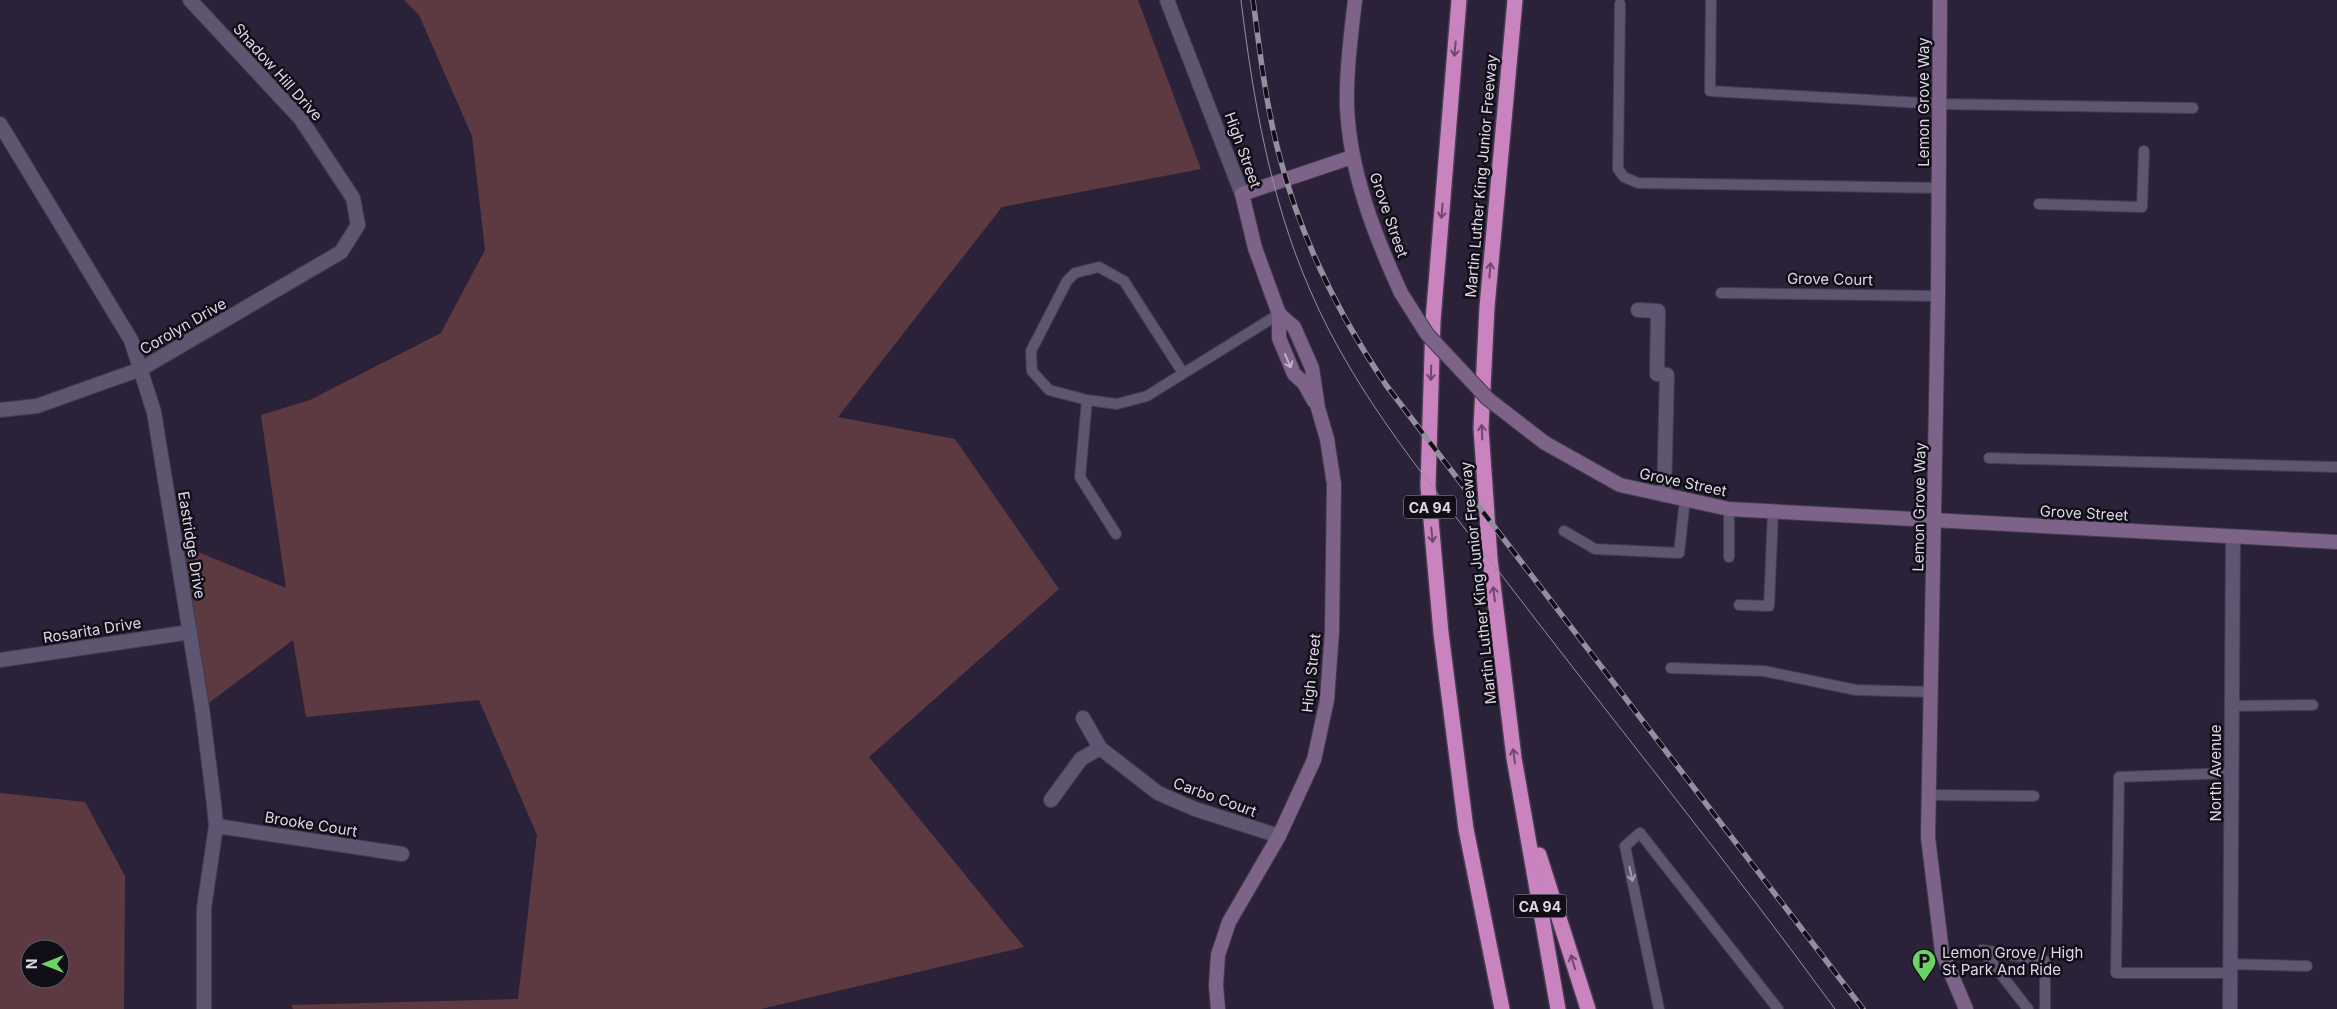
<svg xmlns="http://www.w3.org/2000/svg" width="2337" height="1009" font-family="Inter,sans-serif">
<rect width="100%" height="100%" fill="#2b223a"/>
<g fill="#5d3a42" fill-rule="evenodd">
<polygon points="404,0 1138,0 1201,169 1002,207 838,417 955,439 1059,589 869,757 1024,947 761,1009 293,1009 291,1005 518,999 537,835 479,700 306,717 293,640 202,708 176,543 286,588 261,415 310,400 441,333 485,250 472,136 419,15"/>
<path d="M 0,793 L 85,802 L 125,876 L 124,1009 L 0,1009 ZM 30,949 L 60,949 L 60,979 L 30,979 Z"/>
</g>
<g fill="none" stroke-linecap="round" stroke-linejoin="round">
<defs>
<g id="service">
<polyline points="1711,0 1710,91 1939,104 2193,108"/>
<polyline points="1620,4 1618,169 1624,177 1638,183 1939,188"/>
<polyline points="2039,204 2142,207 2144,151"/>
<polyline points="1721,293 1938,296"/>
<polyline points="1183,373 1124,281 1099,267 1075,273 1067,281 1031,351 1032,371 1049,390 1087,400 1117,404 1147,396 1279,314"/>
<polyline points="1087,400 1080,477 1116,534"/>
<polyline points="1989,458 2337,467"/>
<polyline points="1564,531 1595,549 1679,553 1685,499"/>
<polyline points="1729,557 1729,509"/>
<polyline points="1739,605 1769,606 1773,512"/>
<polyline points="1671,668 1764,671 1856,690 1932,692"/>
<polyline points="2231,706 2313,705"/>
<polyline points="1929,795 2034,796"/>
<polyline points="2230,964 2307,966"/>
<polyline points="2230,973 2116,973 2119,777 2231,773"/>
<polyline points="1659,1009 1625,846 1640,833 1778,1009"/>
<polyline points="2028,1009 1982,950 2045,961 2045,1009"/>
</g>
<g id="minor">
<polyline points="0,124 131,340 154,412 202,708 214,804 216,826 204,908 204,1009"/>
<polyline points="1638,310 1658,311 1657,374 1667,375 1664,495"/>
<polyline points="0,410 37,406 141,369 341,252 358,225 353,198 300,118 190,0"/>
<polyline points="0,660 190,632"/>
<polyline points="1083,718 1100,748 1158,793 1195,809 1279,836"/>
<polyline points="1051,800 1081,759 1100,748"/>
<polyline points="216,826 402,854"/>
</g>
<g id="tertiary">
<polyline points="1167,0 1242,194"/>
<polyline points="2230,1009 2233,537"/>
</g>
<g id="secondary">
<path d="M 1355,0 C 1351,35 1346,72 1347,107 C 1350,172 1374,234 1401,293"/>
<polyline points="1940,0 1938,296 1928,837 1942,952 1966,1009"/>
<polyline points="1314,401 1304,383 1294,374 1279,338 1279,314 1255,248 1242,194 1352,157"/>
<polyline points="1545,443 1620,485 1729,509 2337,542"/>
<polyline points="1218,1009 1216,985 1218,955 1229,922 1279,836 1314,760 1327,700 1332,631 1334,484 1327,439 1318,408 1312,368 1294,327 1279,314"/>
</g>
<g id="motorway">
<polyline points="1459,0 1433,321 1428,486 1441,633 1466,829 1502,1009"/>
<polyline points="1515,0 1487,307 1481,428 1490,559 1514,758 1558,1009"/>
<polyline points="1539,855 1588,1009"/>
</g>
</defs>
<use href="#service" stroke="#443c50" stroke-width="12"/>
<use href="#minor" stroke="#443c50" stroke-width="16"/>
<use href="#tertiary" stroke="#443c50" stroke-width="16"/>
<use href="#secondary" stroke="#443c50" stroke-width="16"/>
<use href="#motorway" stroke="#443c50" stroke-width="18"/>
<use href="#service" stroke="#5e5570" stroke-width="10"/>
<use href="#minor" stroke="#5e5570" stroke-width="14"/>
<use href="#tertiary" stroke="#5e5570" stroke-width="14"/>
<use href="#secondary" stroke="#7e6388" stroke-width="14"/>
<use href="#motorway" stroke="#c983bf" stroke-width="15"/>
<path stroke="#958ea1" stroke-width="1" d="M 1241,0 C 1253,99 1270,198 1310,290 C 1356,397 1432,486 1503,577 C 1613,721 1728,862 1835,1009"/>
<defs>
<path id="rail" d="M 1253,0 C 1260,52 1266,107 1280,158 C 1302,241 1338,314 1386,385 L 1863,1009"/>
</defs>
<use href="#rail" stroke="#958ea1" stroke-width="5.5"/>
<use href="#rail" stroke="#120e18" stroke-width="4" stroke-dasharray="11" stroke-linecap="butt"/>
<defs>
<polyline id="secondary-bridge" points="1401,293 1427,334 1488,399 1545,443"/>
</defs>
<use href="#secondary-bridge" stroke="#443c50" stroke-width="16" stroke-linecap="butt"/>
<use href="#secondary-bridge" stroke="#7e6388" stroke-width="14"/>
</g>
<defs><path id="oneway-shaft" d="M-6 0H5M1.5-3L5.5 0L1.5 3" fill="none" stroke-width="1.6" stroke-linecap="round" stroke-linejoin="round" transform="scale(1.25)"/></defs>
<g stroke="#6e486c">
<use href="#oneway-shaft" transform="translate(1455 49) rotate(95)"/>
<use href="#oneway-shaft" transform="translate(1442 211) rotate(95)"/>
<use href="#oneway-shaft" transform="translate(1490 270) rotate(-85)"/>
<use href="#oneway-shaft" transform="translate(1431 373) rotate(92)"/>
<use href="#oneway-shaft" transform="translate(1482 432) rotate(-92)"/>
<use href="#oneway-shaft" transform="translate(1432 535) rotate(85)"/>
<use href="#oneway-shaft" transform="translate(1494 594) rotate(-97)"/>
<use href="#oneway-shaft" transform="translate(1514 756) rotate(-98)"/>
<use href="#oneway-shaft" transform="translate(1573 962) rotate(-107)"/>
</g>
<use stroke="#c0b4ca" href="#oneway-shaft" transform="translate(1288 361) rotate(66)"/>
<use stroke="#a49cb1" href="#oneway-shaft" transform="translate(1631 874) rotate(78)"/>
<defs>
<symbol id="parking-pin" viewBox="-11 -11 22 30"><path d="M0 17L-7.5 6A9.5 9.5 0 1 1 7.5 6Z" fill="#6bd363" stroke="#120e18"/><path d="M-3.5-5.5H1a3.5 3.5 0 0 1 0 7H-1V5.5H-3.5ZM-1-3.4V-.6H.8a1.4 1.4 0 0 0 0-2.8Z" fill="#111"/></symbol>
</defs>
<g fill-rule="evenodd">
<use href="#parking-pin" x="1910" y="947" width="28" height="38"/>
</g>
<g text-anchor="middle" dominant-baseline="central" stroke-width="5" stroke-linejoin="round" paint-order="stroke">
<g fill="#120e18" stroke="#a09ba9" stroke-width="1">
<rect x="1404" y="495.5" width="52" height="23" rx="4"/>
<rect x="1514" y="894.5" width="52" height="23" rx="4"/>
</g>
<g font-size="14" font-weight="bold" fill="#ddd7e7">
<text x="1430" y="507">CA 94</text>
<text x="1540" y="906">CA 94</text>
</g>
<g font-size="15" fill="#ddd7e7" stroke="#120e18">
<text transform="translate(278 72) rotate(48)">Shadow Hill Drive</text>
<text transform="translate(1923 102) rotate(-90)">Lemon Grove Way</text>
<text transform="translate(1243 150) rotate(70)">High Street</text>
<text transform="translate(1481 176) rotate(-85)">Martin Luther King Junior Freeway</text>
<text transform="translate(1389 215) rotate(71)">Grove Street</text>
<text transform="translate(1830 279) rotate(1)">Grove Court</text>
<text transform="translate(183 326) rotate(-30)">Corolyn Drive</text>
<text transform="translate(1683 482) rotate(12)">Grove Street</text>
<text transform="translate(1919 507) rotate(-89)">Lemon Grove Way</text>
<text transform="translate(2084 513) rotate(3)">Grove Street</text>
<text transform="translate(192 545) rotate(81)">Eastridge Drive</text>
<text transform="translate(1478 583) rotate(-96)">Martin Luther King Junior Freeway</text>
<text transform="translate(92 630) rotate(-9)">Rosarita Drive</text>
<text transform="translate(1311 673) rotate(-84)">High Street</text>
<text transform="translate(2215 773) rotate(-90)">North Avenue</text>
<text transform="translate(1215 797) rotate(20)">Carbo Court</text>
<text transform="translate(311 824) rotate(9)">Brooke Court</text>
</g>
<g font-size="15" fill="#ddd7e7" stroke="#120e18" text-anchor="start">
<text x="1942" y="952">Lemon Grove / High<tspan x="1942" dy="17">St Park And Ride</tspan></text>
</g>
</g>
<g transform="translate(45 964) rotate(270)"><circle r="24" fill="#120e18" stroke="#635e6b"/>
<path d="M0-4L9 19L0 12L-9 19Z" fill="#6bd363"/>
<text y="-8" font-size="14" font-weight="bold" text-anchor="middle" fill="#ddd7e7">N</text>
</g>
</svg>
